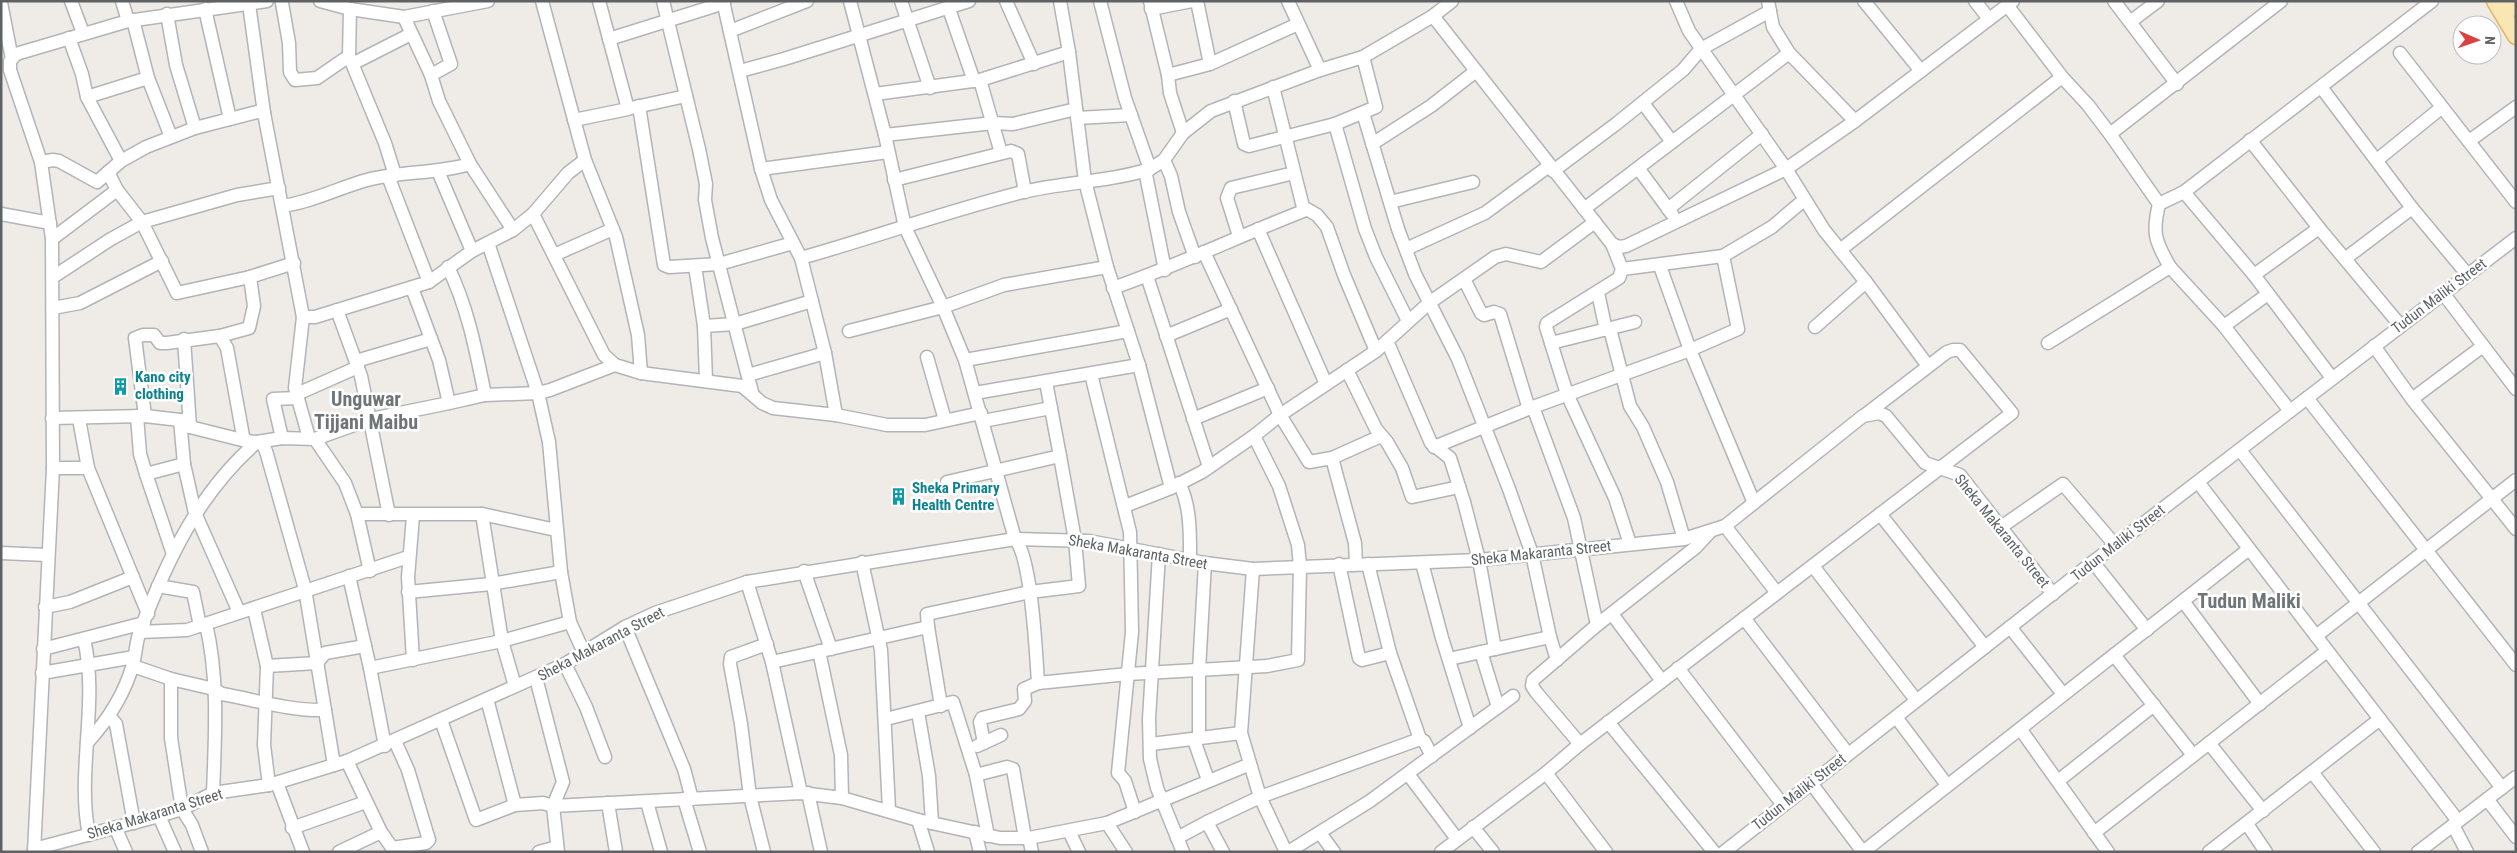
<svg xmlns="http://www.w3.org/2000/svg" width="2517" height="853" font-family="'Roboto Condensed',sans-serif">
<rect width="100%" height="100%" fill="#efece7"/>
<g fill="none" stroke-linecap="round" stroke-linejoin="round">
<defs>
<g id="minor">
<polyline points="71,1 83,33"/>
<polyline points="122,1 128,21"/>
<polyline points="320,1 350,9 404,17 488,1"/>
<polyline points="542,1 585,160 616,237 638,335 641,373"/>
<polyline points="663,1 699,149 706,184 705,200 712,238 752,392"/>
<polyline points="723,1 761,169 771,200 801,258 825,353 836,415"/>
<polyline points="901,1 930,88"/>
<polyline points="1006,1 1034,64"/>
<polyline points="1060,1 1069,52 1085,181 1107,267 1139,365 1171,488"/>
<polyline points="1100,1 1125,98 1150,169"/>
<polyline points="1150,1 1168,75 1170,93 1183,133"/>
<polyline points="1197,1 1210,64"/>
<polyline points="1288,1 1320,70"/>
<polyline points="1676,1 1689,31 1786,169 1824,230 1866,282 1928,366"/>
<polyline points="1768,1 1773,27 1789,53 1855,121"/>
<polyline points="1864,1 1921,71"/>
<polyline points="1975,1 1989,19"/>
<polyline points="2114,1 2177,84"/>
<polyline points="1,3 11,54"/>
<polyline points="282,3 289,43 290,72 295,80 317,78 349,56"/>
<polyline points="249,4 264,113 303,317 315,317 429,282 472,251 513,230 533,214 568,173 585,160"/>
<polyline points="2007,5 2062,77 2088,105 2110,134 2159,204 2184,192 2432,1"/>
<polyline points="205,9 230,119"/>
<polyline points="350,9 349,56 385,143 395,175"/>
<polyline points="949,9 974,81"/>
<polyline points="1151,9 1192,1"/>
<polyline points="167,14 176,65 195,128"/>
<polyline points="1433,16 1612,244 1619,247 1626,246 1786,169 1855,121 2013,1"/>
<polyline points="404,17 431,75 439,101 470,164 513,230"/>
<polyline points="133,20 148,78 171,137"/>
<polyline points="2130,22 2158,1"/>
<polyline points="730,31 807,1"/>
<polyline points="69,38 82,74 87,97 121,161"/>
<polyline points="609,39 724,3"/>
<polyline points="2400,53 2516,202"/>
<polyline points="354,63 411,34"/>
<polyline points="740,71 784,59 969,1"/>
<polyline points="431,75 451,64 433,11"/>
<polyline points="1168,75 1210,64 1298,24"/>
<polyline points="980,80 1001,153"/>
<polyline points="1273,87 1303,207 1317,215 1327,227 1344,275 1376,351"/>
<polyline points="2321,87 2412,208 2467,274"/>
<polyline points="875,94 980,80 1069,52"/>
<polyline points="87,97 148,78"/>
<polyline points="1234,101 1244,144 1249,146 1335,124 1376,107 1363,57"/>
<polyline points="1643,103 1672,142"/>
<polyline points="639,106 664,265 669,267 719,264 793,243"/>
<polyline points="631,108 686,96"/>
<polyline points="1363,113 1398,229 1415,274 1458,359 1509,489 1532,554 1550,637 1557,660"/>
<polyline points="1077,118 1131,115"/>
<polyline points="574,120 628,109 599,1"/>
<polyline points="1335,124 1365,229 1376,257 1408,321"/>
<polyline points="2110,134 2281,1"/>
<polyline points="885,135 993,123 1013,124 1076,109"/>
<polyline points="2250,140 2319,228 2400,325"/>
<polyline points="2469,141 2516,107"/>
<polyline points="1372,144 1431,106 1476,71"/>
<polyline points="1164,160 1171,176 1179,212 1195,257"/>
<polyline points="2377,160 2441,108"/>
<polyline points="41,162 53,160 59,161 97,182 121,161 146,147 195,128 257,112 264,113"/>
<polyline points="1638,168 1672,214"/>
<polyline points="761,169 888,152"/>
<polyline points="1145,170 1165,270"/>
<polyline points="438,171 472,251"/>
<polyline points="1553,171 1616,124 1683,70 1701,49 1770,11"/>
<polyline points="108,172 117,190 142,222 177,293 250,277 294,263"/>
<polyline points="388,176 429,282"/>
<polyline points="894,180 1011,151 1018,154 1025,192"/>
<polyline points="2184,192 2254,275 2332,378"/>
<polyline points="1390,202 1473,182"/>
<path d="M 2159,204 C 2152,233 2155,241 2170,267"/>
<path d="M 282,206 C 312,202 338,188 367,180 C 401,171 437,174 470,164"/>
<polyline points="1584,209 1789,53"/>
<polyline points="1668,209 1762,134"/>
<polyline points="1,214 50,223"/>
<polyline points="533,214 604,355 615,365 641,373 742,386 762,403 773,408 836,415 887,425 925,425 981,413"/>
<polyline points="1258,229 1326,384"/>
<polyline points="1239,236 1227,198 1231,188 1294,173"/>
<polyline points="52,239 117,190"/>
<polyline points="488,243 538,393 549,442 561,572 570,622 584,653"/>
<polyline points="1612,244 1622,269 1619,278 1547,323 1546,327 1567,394 1615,498 1630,544"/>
<polyline points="1406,249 1485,213 1549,166"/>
<polyline points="1840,250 2062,77"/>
<polyline points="1204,252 1280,415 1309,462 1332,458 1381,436"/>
<polyline points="554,255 613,229"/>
<path d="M 801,258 C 875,237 948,211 1023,192 C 1064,182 1109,182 1150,169 L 1164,160 L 1183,133 L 1211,111 L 1320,70 L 1363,57 L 1433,16 L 1452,1"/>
<polyline points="2346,258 2412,208"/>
<polyline points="695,266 704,326 706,380"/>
<polyline points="1660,266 1690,350 1754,503"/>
<path d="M 448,267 C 468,308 476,351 485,395"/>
<polyline points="1622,269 1723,256 1772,227 1804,200"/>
<polyline points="2254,275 2319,228"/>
<polyline points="1147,276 1209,467"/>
<polyline points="53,277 111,239 142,222 237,195 279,188"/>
<polyline points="1464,279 1481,313 1484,315 1494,312 1500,314 1529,409"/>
<polyline points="412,288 439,360 449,403"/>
<path d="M 1113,288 C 1179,265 1241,235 1306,210"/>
<polyline points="1598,293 1606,330"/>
<polyline points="2443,293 2516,389"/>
<polyline points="53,308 80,303 162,261"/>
<polyline points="337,310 361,376 389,515"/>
<polyline points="303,317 295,388 309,438"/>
<polyline points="704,326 735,324 812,301"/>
<polyline points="2224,326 2268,294"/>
<polyline points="1815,327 1866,282"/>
<polyline points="1610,329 1630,406 1643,427 1667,482 1684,539"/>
<polyline points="849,331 943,307 905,227 885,135 850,1"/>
<polyline points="220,336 227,348 243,436 246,441"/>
<polyline points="1166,336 1231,309"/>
<polyline points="184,339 190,427"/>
<polyline points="1387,341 1431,443 1450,458 1464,502 1479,560 1495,649"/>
<polyline points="1551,343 1635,322"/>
<polyline points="2048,343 2170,267 2224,326 2290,411"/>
<polyline points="2374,346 2412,399 2516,529"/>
<polyline points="927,357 945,420"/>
<polyline points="965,360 1128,331"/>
<polyline points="356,361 431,339"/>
<polyline points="1347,370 1376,429 1387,442 1402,468 1412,497 1459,487"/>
<polyline points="1091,374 1130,532 1132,632 1118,773 1125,781 1135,812"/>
<polyline points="748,375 825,353"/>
<polyline points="975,393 1139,365"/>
<polyline points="297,394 358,367"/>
<polyline points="2307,398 2516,665"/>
<polyline points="2412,399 2483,346"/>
<polyline points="1533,407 1574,518 1597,625"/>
<polyline points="137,416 140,454 146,474 173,554"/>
<polyline points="145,416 135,338 143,335 154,335 160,343 167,343 220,336 249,328 254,306 250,277"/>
<polyline points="52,418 145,416 180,420 190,427 246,441 257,442 282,438 315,439 345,483 357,514 370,571"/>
<polyline points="79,419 88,468 148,614"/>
<polyline points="1193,419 1268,388"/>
<polyline points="180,420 184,464 195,513 239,612"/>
<polyline points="983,421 1051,408"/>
<polyline points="282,438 273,399 298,398"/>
<polyline points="315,439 371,419 449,403 485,395 538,393 550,390 615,365"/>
<polyline points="1434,447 1533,407 1690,350 1738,329 1723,256"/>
<polyline points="2240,450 2502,788"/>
<polyline points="1332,458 1355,543 1356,564"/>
<polyline points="53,468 88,468"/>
<polyline points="146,474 184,464"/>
<polyline points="947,482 1060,456 1046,382"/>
<polyline points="2198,482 2458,821"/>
<path d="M 1179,483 C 1191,506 1190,535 1190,560"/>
<polyline points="1125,506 1171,488 1202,472 1254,436 1280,415 1376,351 1429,303 1495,257 1506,254 1541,262 1595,222"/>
<polyline points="357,514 482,514 556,530"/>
<polyline points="482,514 502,641 515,686"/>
<polyline points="1880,514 1985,647"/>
<polyline points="1725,526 1777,593"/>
<polyline points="2001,527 2063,484 2115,545"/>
<polyline points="1,553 47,555"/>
<polyline points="1159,554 1149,719 1150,759 1157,788 1183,852"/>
<polyline points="862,562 881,650 889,810"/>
<polyline points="2093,562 2147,630"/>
<polyline points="1422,563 1442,638 1470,728"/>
<polyline points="1339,564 1359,658 1362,660 1390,653"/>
<polyline points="1368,564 1390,653 1420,739"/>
<polyline points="1813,566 1916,700"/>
<polyline points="1253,569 1241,733 1260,797 1286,852"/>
<polyline points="804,571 831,649"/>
<polyline points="349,576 370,668 385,746"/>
<polyline points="747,582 772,662 801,793"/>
<polyline points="158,586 193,592 200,626"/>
<polyline points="408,592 491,584 561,572"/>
<polyline points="2183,601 2260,704"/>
<polyline points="45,607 70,602 133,577"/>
<polyline points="254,609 267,666 264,745 269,785"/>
<polyline points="1612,614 1662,681"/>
<polyline points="1744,618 1848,754"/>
<path d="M 206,624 C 219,679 215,738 213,793"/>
<polyline points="625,627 684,769 692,799"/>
<polyline points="928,627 927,614 1030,592 1079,586 1075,540 1060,456"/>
<polyline points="2010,627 2063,694"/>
<polyline points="140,632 187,630 408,557"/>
<polyline points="2316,636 2516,480"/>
<path d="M 84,639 C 99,703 76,771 89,835"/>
<polyline points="43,649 144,623"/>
<polyline points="819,651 841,755 842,798"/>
<polyline points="1481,652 1498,707"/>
<polyline points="2114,655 2193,755"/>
<polyline points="1449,659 1550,637"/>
<polyline points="413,660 408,577 413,516"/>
<polyline points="772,662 928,627 941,706"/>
<polyline points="565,664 586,707 605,757"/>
<path d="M 133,666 L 171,679 L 214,689 L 222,694 C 256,700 290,711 325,710"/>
<polyline points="267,666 317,663 325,653 365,646"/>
<polyline points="370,668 502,641 570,622"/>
<polyline points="1678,668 1783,805"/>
<polyline points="42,673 134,657"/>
<polyline points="536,678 563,782 553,806 558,852"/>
<polyline points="171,679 171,738 182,809 192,825 202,852"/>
<path d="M 1038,683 C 1036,654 1032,558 1015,539 L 965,360 L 943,307 L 1004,285 L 1107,267"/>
<polyline points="487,699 515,805"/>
<polyline points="918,712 929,776 932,823"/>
<polyline points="109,716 116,724 134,823"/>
<polyline points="1896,717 1947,785"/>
<polyline points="886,719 953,702 976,775 988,836"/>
<polyline points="441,720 476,820 515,805 543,803 553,806 801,793 842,798 918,820 1000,838 1029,838 1107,823 1126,852"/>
<polyline points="1608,722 1714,852"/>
<polyline points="2021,730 2108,852"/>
<polyline points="1199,739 1199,670 1205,563"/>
<polyline points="1194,740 1208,780"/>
<path d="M 87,743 C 107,721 125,693 133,664 C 136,653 136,641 140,631 C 167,560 199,492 257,442 L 263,445 L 266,451 L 305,589 L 334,765"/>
<polyline points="984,743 980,722 982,718 1019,709 1025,701 1024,689 1038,683 1128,674 1267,666 1298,660 1300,566 1298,545 1279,486 1254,436"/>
<polyline points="2209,743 2263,811"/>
<polyline points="1151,744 1241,733"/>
<polyline points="1580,744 1536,692 1532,686 1533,680 1597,625 1696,547 1709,533"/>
<polyline points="977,746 1001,735"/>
<polyline points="347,761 381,832 395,852"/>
<polyline points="2312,772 2374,852"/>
<polyline points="1546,773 1606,852"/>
<polyline points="1408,774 1457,839"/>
<polyline points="976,775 1007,767 1013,769 1025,838"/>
<polyline points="2058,781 2154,705"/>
<polyline points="277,783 303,852"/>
<polyline points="1811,783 1863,852"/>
<polyline points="808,793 821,852"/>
<polyline points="684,799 700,852"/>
<polyline points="2487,799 2516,837"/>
<polyline points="647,802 661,852"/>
<polyline points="608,803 616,852"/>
<polyline points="159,816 175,852"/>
<polyline points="918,820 928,852"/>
<polyline points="1107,823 1248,765"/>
<polyline points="2247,824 2266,852"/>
<polyline points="2453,825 2467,852"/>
<polyline points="1473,827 1493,852"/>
<polyline points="292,828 366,802"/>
<polyline points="116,829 126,852"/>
<polyline points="1069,831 1079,852"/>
<polyline points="975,832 980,852"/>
<polyline points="1320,833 1334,852"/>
<polyline points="2094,833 2327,651"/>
<polyline points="1029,838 1032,852"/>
<polyline points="1177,838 1207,822"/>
<polyline points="392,848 426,843 429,840 408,770 395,741"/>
<polyline points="34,849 159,816 182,809 213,793 269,785 347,761 565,664 625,627 655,613 747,582 1015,539 1089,541 1205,563 1253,569 1479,560 1684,539 1725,526 1863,416 1879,413 1886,416 1925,463 1960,475 2053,594"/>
<polyline points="34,852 53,468 52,239 41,162 10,70 10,61 16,54 128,21 267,1"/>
<polyline points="339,852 381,832"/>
<polyline points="539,852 557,847"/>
<polyline points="764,852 750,796 741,724 730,664 731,657 767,644"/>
<polyline points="1223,852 1207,822 1260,797 1420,739 1424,741 1432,756"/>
<polyline points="1288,852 1370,801 1513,696"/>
<polyline points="1441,852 1546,773 1580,744 2012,413 1960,350 1953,350 1947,352 1865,415"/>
<polyline points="1724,852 2093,562 2516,238"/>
<polyline points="1863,852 2249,549"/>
<polyline points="2209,852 2380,719"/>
<polyline points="2418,852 2516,777"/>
</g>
<g id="major">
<polyline points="2495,1 2516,36"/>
<polyline points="2512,1 2516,8"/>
</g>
</defs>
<use href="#minor" stroke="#b2b4b7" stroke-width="15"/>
<use href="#major" stroke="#e6b668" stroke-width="19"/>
<use href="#minor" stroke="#fff" stroke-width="12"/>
<use href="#major" stroke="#f9e6b2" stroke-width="16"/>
</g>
<defs>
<symbol id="building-bare" viewBox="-9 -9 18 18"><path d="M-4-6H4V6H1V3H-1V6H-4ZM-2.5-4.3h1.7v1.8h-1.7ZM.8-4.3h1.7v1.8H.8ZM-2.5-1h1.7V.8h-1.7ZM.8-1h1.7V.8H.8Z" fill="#0f9aa8" stroke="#fff" stroke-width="2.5" paint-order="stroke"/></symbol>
</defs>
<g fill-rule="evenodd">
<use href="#building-bare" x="108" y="374" width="25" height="25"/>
<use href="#building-bare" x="886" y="484" width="25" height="25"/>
</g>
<g text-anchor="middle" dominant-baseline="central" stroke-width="5" stroke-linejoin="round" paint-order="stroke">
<g font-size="15" fill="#5e6265" stroke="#fff">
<text transform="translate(2439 296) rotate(-37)">Tudun Maliki Street</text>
<text transform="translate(2002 531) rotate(51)">Sheka Makaranta Street</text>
<text transform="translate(2118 543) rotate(-38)">Tudun Maliki Street</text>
<text transform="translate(1138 552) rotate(10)">Sheka Makaranta Street</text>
<text transform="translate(1541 553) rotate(-6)">Sheka Makaranta Street</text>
<text transform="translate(601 644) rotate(-28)">Sheka Makaranta Street</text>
<text transform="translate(1799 792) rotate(-38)">Tudun Maliki Street</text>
<text transform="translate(155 814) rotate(-17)">Sheka Makaranta Street</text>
</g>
<g font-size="15" font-weight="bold" fill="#0d838f" stroke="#fff" text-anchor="start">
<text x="135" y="377">Kano city<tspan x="135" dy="17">clothing</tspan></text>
<text x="912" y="488">Sheka Primary<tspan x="912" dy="17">Health Centre</tspan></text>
</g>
<g font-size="20" font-weight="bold" fill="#6f7477" stroke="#fff">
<text x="366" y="399">Unguwar<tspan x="366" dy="23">Tijjani Maibu</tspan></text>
<text x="2249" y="601">Tudun Maliki</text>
</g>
</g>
<rect width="2517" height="853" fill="none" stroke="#5e6265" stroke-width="5"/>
<g transform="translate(2477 40) rotate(92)"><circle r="24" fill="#ffffff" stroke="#bfc0c1"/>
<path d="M0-4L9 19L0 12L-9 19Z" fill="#dc4043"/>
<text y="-8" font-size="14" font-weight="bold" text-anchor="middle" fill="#5e6265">N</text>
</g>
</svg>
